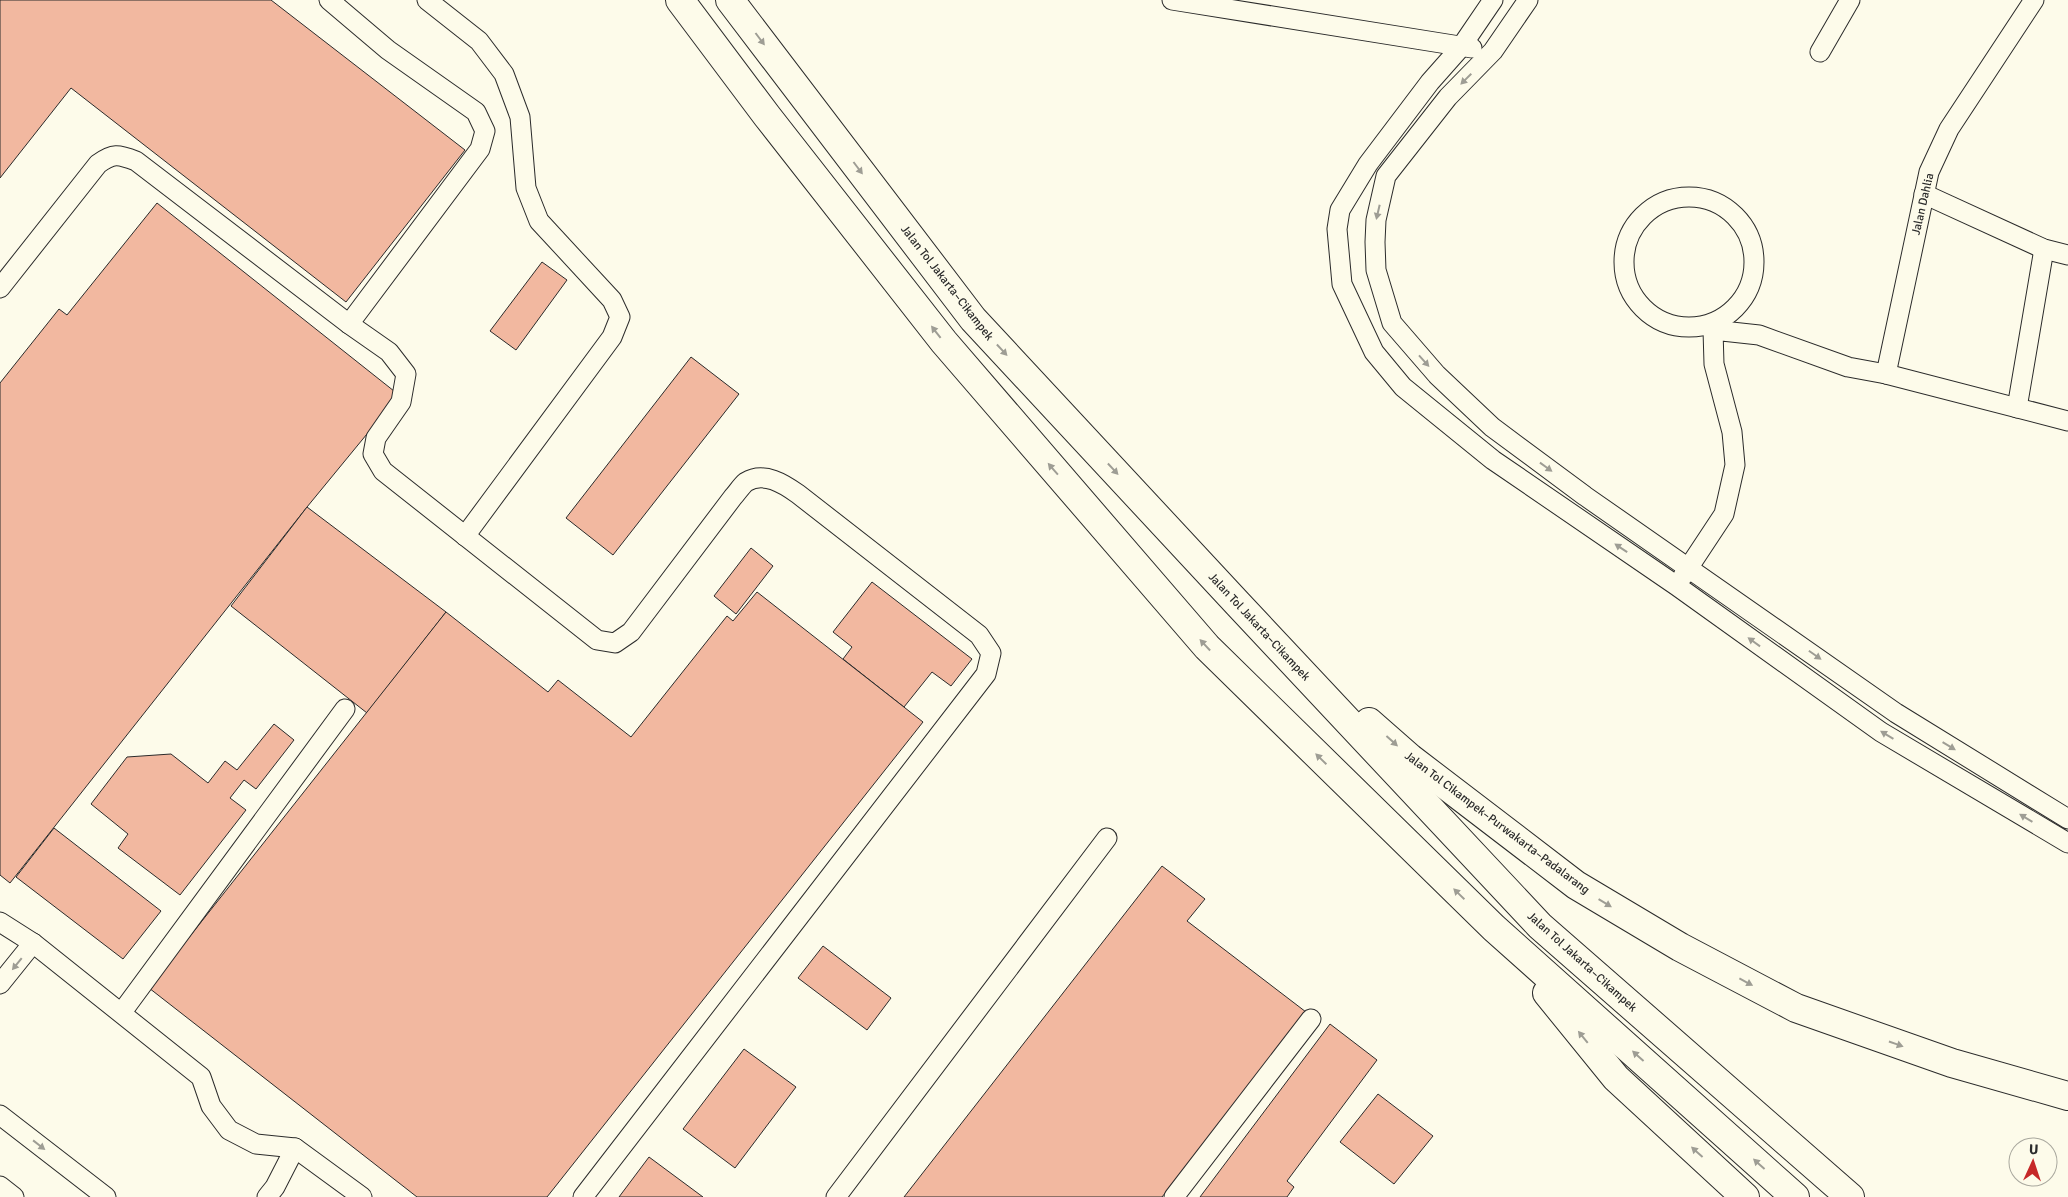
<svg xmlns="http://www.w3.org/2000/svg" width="2068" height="1197" font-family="Signika,sans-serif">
<rect width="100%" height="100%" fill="#fdfbea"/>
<g fill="#f2b8a0" stroke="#2b2b2b">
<polygon points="0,0 271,0 465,150 346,302 71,88 0,178"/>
<polygon points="157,203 399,395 307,507 10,883 0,875 0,383 59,309 67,315"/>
<polygon points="542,262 567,280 516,350 490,331"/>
<polygon points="691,357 739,394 613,555 566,518"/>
<polygon points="307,507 446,612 367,713 231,606"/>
<polygon points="751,548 773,566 736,614 714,596"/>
<polygon points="872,582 972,659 951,686 932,672 904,707 843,659 852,647 833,632"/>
<polygon points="757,592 923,722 547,1197 417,1197 149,988 446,612 548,692 558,680 631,737 727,616 733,621"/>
<polygon points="274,724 294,740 256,789 244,780 230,798 246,810 180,895 118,848 128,834 91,804 127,757 171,754 208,783 225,761 237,770"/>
<polygon points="54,828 161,911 123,959 16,877"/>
<polygon points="1162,866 1205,899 1187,921 1306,1012 1162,1197 904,1197"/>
<polygon points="823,946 891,998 867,1030 798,978"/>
<polygon points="1330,1024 1377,1060 1287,1181 1294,1187 1287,1197 1200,1197"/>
<polygon points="744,1049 796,1087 735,1168 683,1129"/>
<polygon points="1378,1094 1433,1136 1394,1184 1340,1142"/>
<polygon points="649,1157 703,1197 619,1197"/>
</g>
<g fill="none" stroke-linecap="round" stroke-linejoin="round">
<defs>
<g id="minor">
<path d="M 329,0 L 388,50 L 476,112 L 485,131 L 480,149 L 349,324 L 389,352 L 406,374 L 401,402 L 376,438 L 373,454 L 383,471 L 597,640 L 615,643 L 631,632 L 733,497 C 737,493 741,486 746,482 C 764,471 784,484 798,494 L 979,635 L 991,653 L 986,674 L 583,1197"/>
<polyline points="427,0 479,41 504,74 520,117 526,188 539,221 612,300 620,317 612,337 465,536"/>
<polyline points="1172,0 1472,48"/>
<polyline points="1493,0 1461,47 1430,82 1368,164 1340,210 1337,229 1342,284 1374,352 1403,387 1493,460 1677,586 1881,732 2068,843"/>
<polyline points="1528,0 1493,51 1448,97 1386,176 1376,220 1375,242 1376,270 1392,323 1437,375 1492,427 1585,496 1896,713 2068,819"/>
<polyline points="1820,52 1850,0"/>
<polyline points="1924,194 2044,249 2068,255"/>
<circle cx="1689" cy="262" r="65"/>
<path d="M 0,288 L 98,164 C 113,153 118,154 136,161 L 349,324"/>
<polyline points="1886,374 1929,172 1949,129 2034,0"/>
<polyline points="2017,408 2044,249"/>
<polyline points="1683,576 1724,514 1735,465 1732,432 1714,364 1713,330 1759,335 1848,367 1886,374 2068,421"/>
<polyline points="0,922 33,943 201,1077 211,1106 229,1130 256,1144 295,1148 362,1197"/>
<polyline points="0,984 33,943"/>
<polyline points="122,1012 345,709"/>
<polyline points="0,1115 106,1197"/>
<polyline points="0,1186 14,1197"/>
<polyline points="267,1197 275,1187 295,1148"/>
<polyline points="836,1197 1107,838"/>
<polyline points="1174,1197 1311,1019"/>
</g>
<g id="highway">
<polyline points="680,0 767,116 944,342 1207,647 1494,928 1795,1197"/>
<polyline points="730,0 973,319 1238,604 1540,926 1850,1197"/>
<polyline points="1369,722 1410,758 1576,885 1680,947 1796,1008 1952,1063 2068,1096"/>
<polyline points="1547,993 1616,1078 1745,1197"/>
</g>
</defs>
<use href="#minor" stroke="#2b2b2b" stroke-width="21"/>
<use href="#highway" stroke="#2b2b2b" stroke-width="30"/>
<use href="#minor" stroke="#fdfbea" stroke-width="19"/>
<use href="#highway" stroke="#fdfbea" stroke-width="28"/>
</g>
<defs><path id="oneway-solid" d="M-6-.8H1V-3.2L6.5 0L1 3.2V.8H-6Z" transform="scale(1.25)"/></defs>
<g fill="#9e9d94">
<use href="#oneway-solid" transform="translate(760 39) rotate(53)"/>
<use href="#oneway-solid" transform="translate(1466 79) rotate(135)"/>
<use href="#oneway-solid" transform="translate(858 168) rotate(53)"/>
<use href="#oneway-solid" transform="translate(1378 212) rotate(103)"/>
<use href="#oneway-solid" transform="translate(936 332) rotate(-128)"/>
<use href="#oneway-solid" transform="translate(1002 350) rotate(47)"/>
<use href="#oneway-solid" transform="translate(1424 361) rotate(48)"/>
<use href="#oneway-solid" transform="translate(1546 467) rotate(36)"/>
<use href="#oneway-solid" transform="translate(1053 469) rotate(-131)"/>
<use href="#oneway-solid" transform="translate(1113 469) rotate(47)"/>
<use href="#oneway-solid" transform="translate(1621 548) rotate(-146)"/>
<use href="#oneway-solid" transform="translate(1754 642) rotate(-144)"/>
<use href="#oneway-solid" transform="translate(1205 645) rotate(-133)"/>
<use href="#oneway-solid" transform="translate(1815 655) rotate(35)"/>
<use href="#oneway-solid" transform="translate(1887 735) rotate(-149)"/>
<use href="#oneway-solid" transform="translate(1392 741) rotate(42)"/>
<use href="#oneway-solid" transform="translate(1949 746) rotate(31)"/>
<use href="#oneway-solid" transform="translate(1321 759) rotate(-136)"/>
<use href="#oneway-solid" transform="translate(2026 818) rotate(-149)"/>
<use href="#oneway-solid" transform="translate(1459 894) rotate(-136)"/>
<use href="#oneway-solid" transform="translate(1605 903) rotate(31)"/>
<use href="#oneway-solid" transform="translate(17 964) rotate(129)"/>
<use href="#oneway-solid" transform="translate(1746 982) rotate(28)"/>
<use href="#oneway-solid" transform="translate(1583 1037) rotate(-129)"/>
<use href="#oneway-solid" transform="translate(1896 1044) rotate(19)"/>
<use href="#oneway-solid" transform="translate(1638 1056) rotate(-138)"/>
<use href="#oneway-solid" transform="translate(39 1145) rotate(38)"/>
<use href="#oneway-solid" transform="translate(1697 1152) rotate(-138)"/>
<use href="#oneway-solid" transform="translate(1759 1164) rotate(-138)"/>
</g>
<g text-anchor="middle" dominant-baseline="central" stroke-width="4" stroke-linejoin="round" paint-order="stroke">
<g font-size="12" fill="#2b2b2b" stroke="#fdfbea">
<text transform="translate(1923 204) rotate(-77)">Jalan Dahlia</text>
<text transform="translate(947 283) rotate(52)">Jalan Tol Jakarta–Cikampek</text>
<text transform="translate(1259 627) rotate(47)">Jalan Tol Jakarta–Cikampek</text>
<text transform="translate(1497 823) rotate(37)">Jalan Tol Cikampek–Purwakarta–Padalarang</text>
<text transform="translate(1582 962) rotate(42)">Jalan Tol Jakarta–Cikampek</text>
</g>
</g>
<g transform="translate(2033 1162) rotate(3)"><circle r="24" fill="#fdfbea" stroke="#a9a89e"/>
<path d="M0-4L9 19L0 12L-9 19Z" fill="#c62828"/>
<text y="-8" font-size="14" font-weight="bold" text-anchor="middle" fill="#2b2b2b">U</text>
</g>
</svg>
